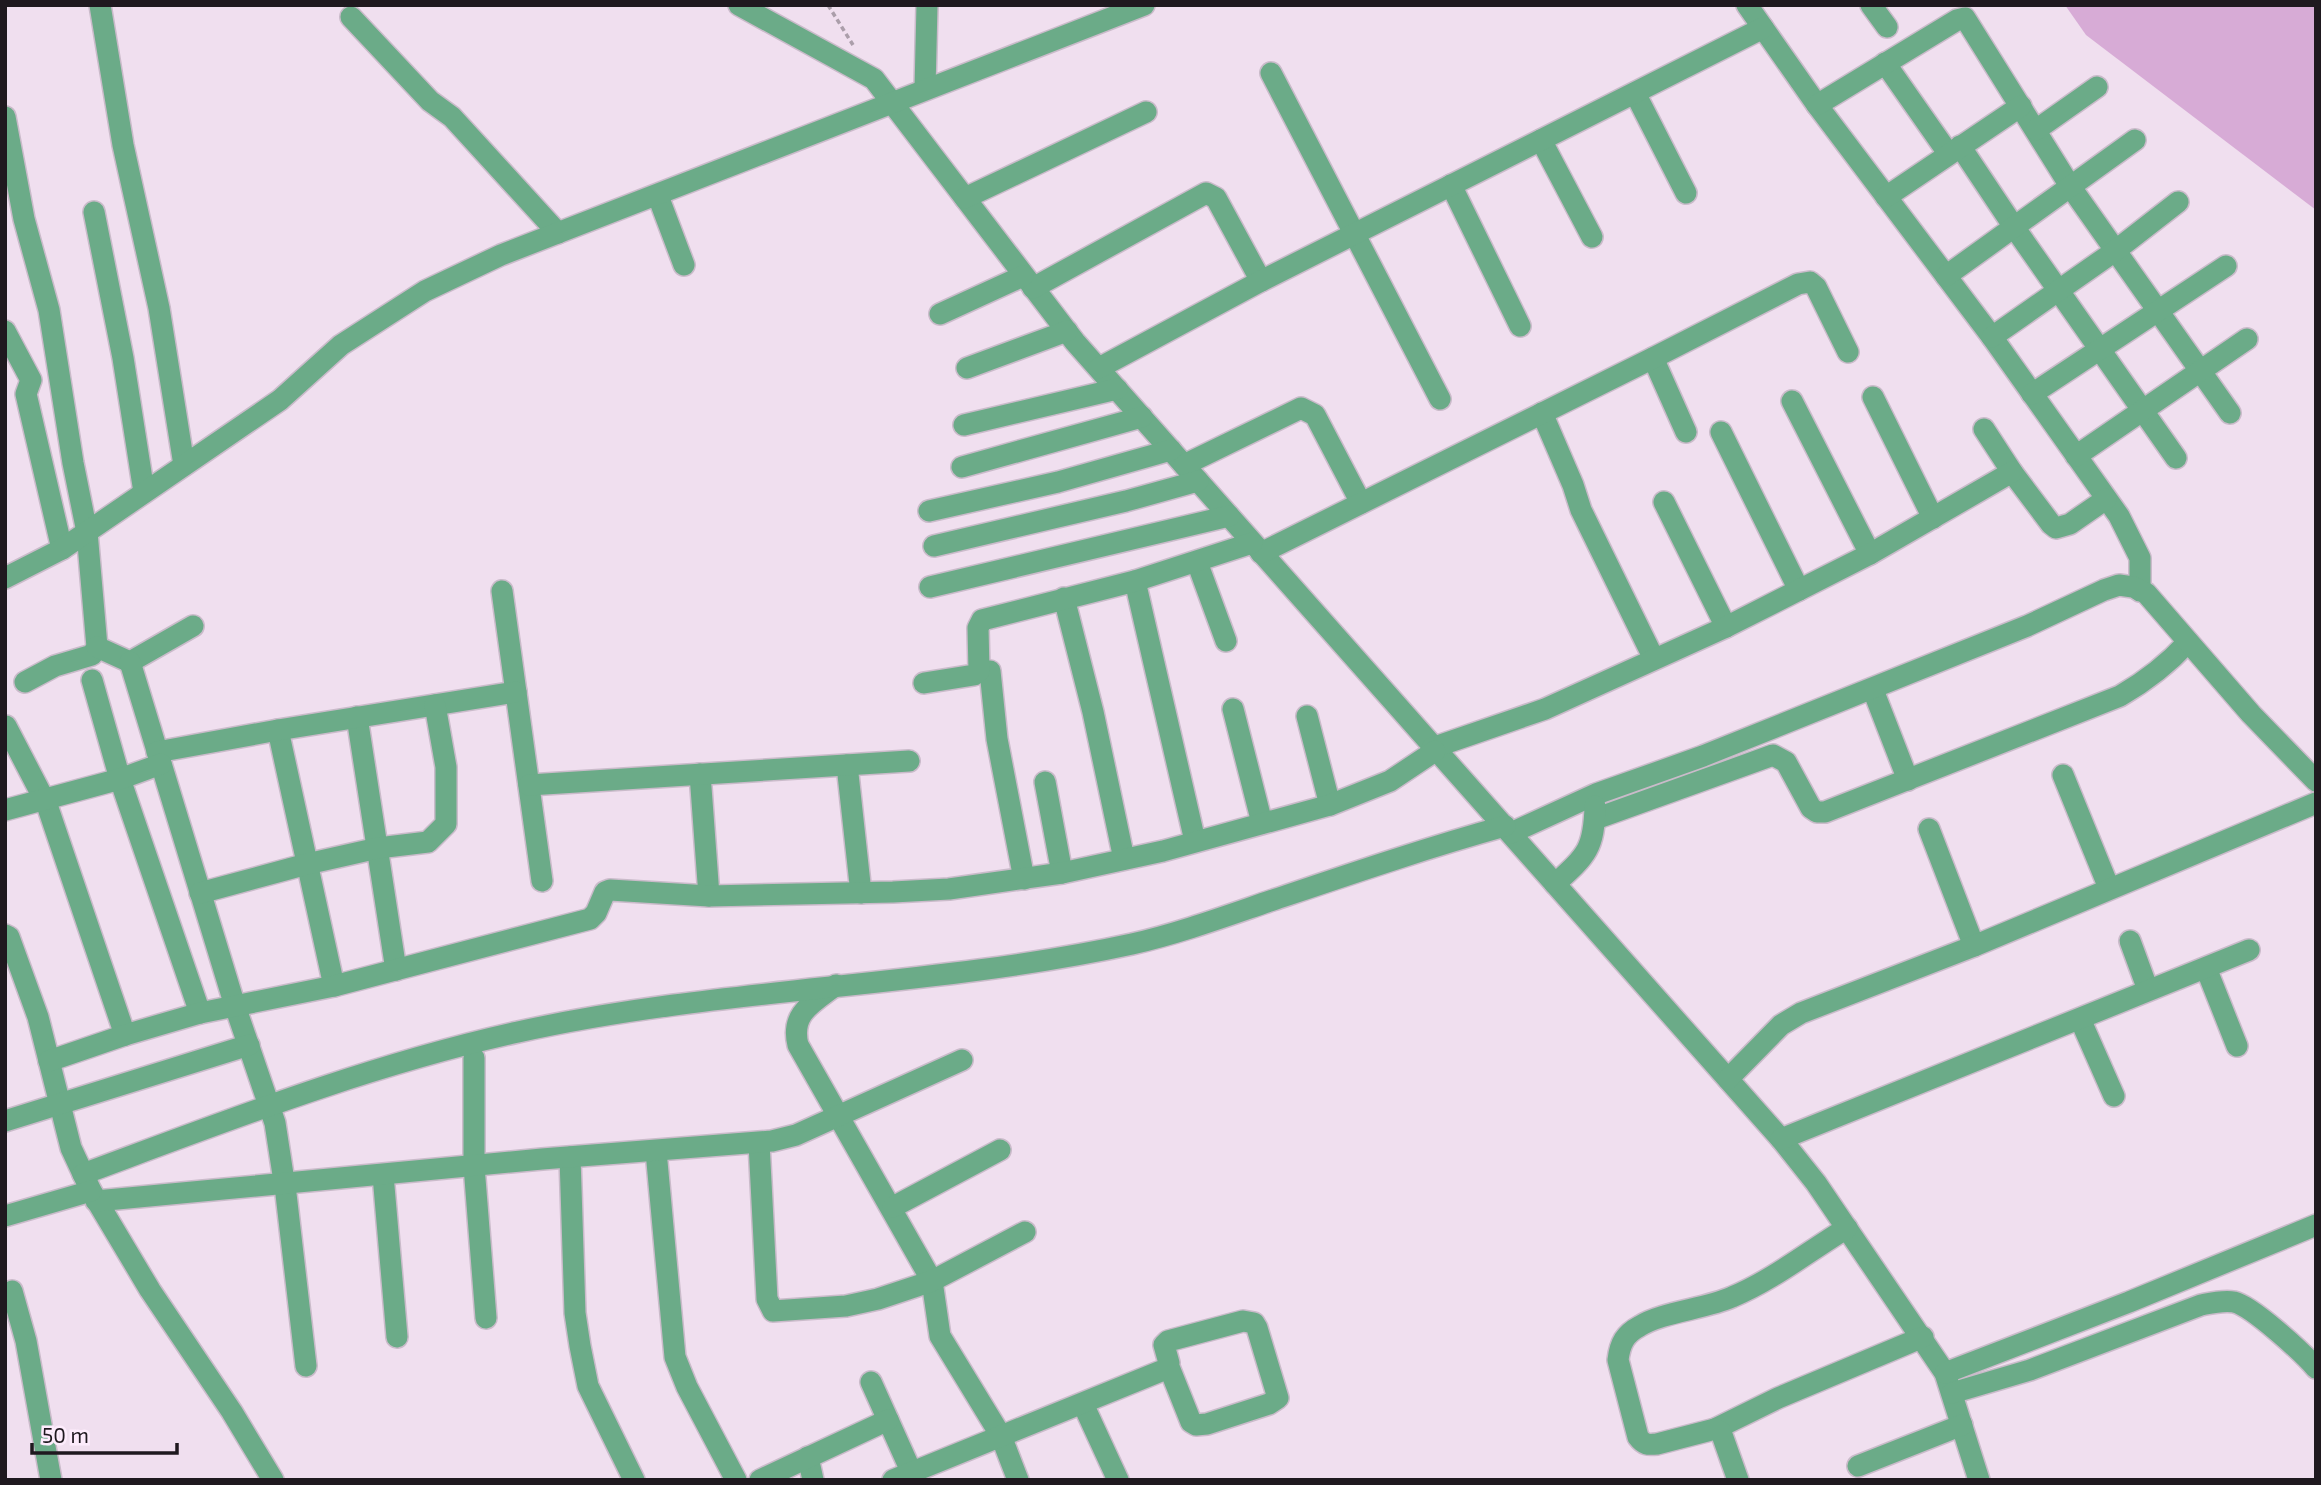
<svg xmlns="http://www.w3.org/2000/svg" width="2321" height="1485" font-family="'Exo 2',sans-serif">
<rect width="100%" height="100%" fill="#f0dfef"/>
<polygon fill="#d7abd6" points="2065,5 2316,5 2316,210 2086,35"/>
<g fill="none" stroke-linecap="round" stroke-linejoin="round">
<defs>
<g id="minor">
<polyline points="100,5 123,145 159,308 184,465"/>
<polyline points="739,5 874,79 1075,342 1781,1139 1816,1183 1945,1373 1979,1480"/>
<polyline points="1747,5 1817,105 1992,337 2119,516 2140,558 2140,591"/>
<polyline points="1871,5 1887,27"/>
<polyline points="351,17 430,101 452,117 558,233"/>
<polyline points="1885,63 1948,153"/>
<polyline points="1271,73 1440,399"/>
<polyline points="925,89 927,5"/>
<polyline points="1635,93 1686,193"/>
<polyline points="1817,105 1957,20 1965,18 2070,186 2230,413"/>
<polyline points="5,117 24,219 49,310 73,463 87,532 97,647 92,655 55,666 25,682"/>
<polyline points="2036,130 2097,87"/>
<polyline points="1541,140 1592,237"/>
<polyline points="1960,146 2014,227 2176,458"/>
<polyline points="1451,185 1520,326"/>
<polyline points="658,196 684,265"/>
<polyline points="1886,197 2021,106"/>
<polyline points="965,198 1146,112"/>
<polyline points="94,212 123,358 144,492"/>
<polyline points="1946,276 2135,140"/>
<polyline points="1033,288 1206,193 1216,198 1261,281"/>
<polyline points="940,314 1023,276"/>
<polyline points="5,331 31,380 26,394 62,549"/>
<polyline points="1992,337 2115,251 2178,202"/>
<polyline points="1653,358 1686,432"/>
<polyline points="967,368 1067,331"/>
<polyline points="1099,368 1261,281 1763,28"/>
<polyline points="2032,394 2226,266"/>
<polyline points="1873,397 1933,518"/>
<polyline points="1792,401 1870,554"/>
<polyline points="1542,413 1573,485 1581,510 1654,659"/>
<polyline points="964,425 1117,389"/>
<polyline points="1984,429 2012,472 2051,524 2056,528 2070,524 2106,499"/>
<polyline points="1721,432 1799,590"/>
<polyline points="2076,456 2247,339"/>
<polyline points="1184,465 1301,408 1315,415 1361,503"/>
<polyline points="962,467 1142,417"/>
<polyline points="1664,502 1726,627"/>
<polyline points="929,511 1058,482 1171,450"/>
<polyline points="934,546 1126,501 1198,481"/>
<polyline points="1261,553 1653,358 1798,284 1810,282 1816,287 1848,352"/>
<polyline points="1197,562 1226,641"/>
<polyline points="5,578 62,549 280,400 341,345 425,291 501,255 1144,5"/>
<polyline points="1135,581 1195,841"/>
<polyline points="930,587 1229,516"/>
<polyline points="502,591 542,881"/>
<polyline points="1064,598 1093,712 1124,859"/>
<polyline points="97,647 130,662 193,626"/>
<polyline points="130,662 235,1006 275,1123 286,1194 306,1366"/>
<polyline points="990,671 997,739 1024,879"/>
<polyline points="92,680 120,779 200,1013"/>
<polyline points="924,683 974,675 979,671 978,628 982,620 1135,581 1252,543"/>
<polyline points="1873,690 1908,780"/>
<polyline points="1233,709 1262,823"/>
<polyline points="1307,716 1330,805"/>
<polyline points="357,717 396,970"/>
<polyline points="6,726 47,805 125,1035"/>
<polyline points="278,730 334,986"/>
<polyline points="1432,748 1545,709 1726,627 1870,554 2012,472"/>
<polyline points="157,752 278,730 516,692"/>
<polyline points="847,765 861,893"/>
<polyline points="700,774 709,896"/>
<polyline points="2063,775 2109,888"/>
<polyline points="1045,782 1062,873"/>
<polyline points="529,785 909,761"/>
<polyline points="5,810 120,779 161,764"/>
<path d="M 1595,819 L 1773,755 L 1786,762 L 1811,808 L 1817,812 L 1825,812 L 2120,696 C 2146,681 2167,665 2188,642"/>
<polyline points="1929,829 1974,946"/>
<polyline points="1511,833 1596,794 1703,756 2027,626 2104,590 2119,585 2133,587 2146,593 2251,714 2316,781"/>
<path d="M 1555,884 C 1587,855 1594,849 1595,806"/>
<polyline points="200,893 307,864 378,848 428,842 446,824 446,767 435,705"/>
<polyline points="5,935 9,937 38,1017 71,1148 91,1191 150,1290 232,1412 273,1480"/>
<polyline points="2130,941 2148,990"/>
<polyline points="2206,968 2237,1046"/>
<path d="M 836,985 C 813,1003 790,1013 798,1045 L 932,1281 L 940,1336 L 1001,1436 L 1018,1480"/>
<polyline points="2080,1019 2114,1096"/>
<polyline points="474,1058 474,1166 486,1318"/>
<polyline points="49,1061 125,1035 200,1013 334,986 590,919 596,913 605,892 610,890 709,896 893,892 949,889 1062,873 1163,851 1330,805 1390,781 1435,751"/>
<polyline points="1728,1079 1781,1025 1801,1013 1974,946 2316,803"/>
<polyline points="5,1121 249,1045"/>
<polyline points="1781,1139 2249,950"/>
<polyline points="759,1143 767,1299 773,1311 846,1306 878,1299 932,1281 1025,1232"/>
<polyline points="656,1151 675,1357 687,1387 736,1480"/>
<polyline points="570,1157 575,1313 580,1346 588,1386 634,1480"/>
<path d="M 83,1174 C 226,1121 369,1065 518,1032 C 720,987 930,988 1132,944 C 1180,933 1226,916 1273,900 C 1350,874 1426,848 1505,826"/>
<polyline points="383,1175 397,1337"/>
<polyline points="96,1201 542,1159 772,1141 796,1135 962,1060"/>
<polyline points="893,1207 1000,1150"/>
<polyline points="5,1216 91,1191"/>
<polyline points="12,1291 26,1341 51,1480"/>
<polyline points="1945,1373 2129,1302 2316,1225"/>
<polyline points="871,1382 915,1480"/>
<path d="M 1952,1393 L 2030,1370 L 2201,1305 C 2211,1303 2223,1300 2234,1302 C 2252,1306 2302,1352 2316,1368"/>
<polyline points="1083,1404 1118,1480"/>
<polyline points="1715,1429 1778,1398 1923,1337"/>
<polyline points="808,1457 813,1480"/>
<polyline points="1858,1466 1962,1425"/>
<polyline points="760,1480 888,1420"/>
<polyline points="893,1480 1166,1369 1169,1363 1164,1345 1168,1341 1243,1321 1254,1323 1257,1328 1278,1398 1269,1404 1207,1424 1196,1425 1191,1422 1169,1367"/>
<path d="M 1738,1480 L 1721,1432 L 1715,1429 L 1657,1444 C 1648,1445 1644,1445 1638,1437 L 1618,1360 C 1620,1343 1625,1334 1640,1326 C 1662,1312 1705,1309 1732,1297 C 1773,1280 1809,1251 1847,1228"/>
</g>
</defs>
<use href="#minor" stroke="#cabbca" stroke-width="24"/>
<polyline stroke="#ab9eaa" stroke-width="3.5" stroke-dasharray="5 3.5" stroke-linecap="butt" points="828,5 853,45"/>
<use href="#minor" stroke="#6bab88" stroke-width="21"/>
</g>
<rect width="2321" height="1485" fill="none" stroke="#1f191f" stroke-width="14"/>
<path d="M32 1443v10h145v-10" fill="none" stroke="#1f191f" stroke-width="3.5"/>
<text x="42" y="1443" font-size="21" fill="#1f191f" stroke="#fdecfc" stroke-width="5" paint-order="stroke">50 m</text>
</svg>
